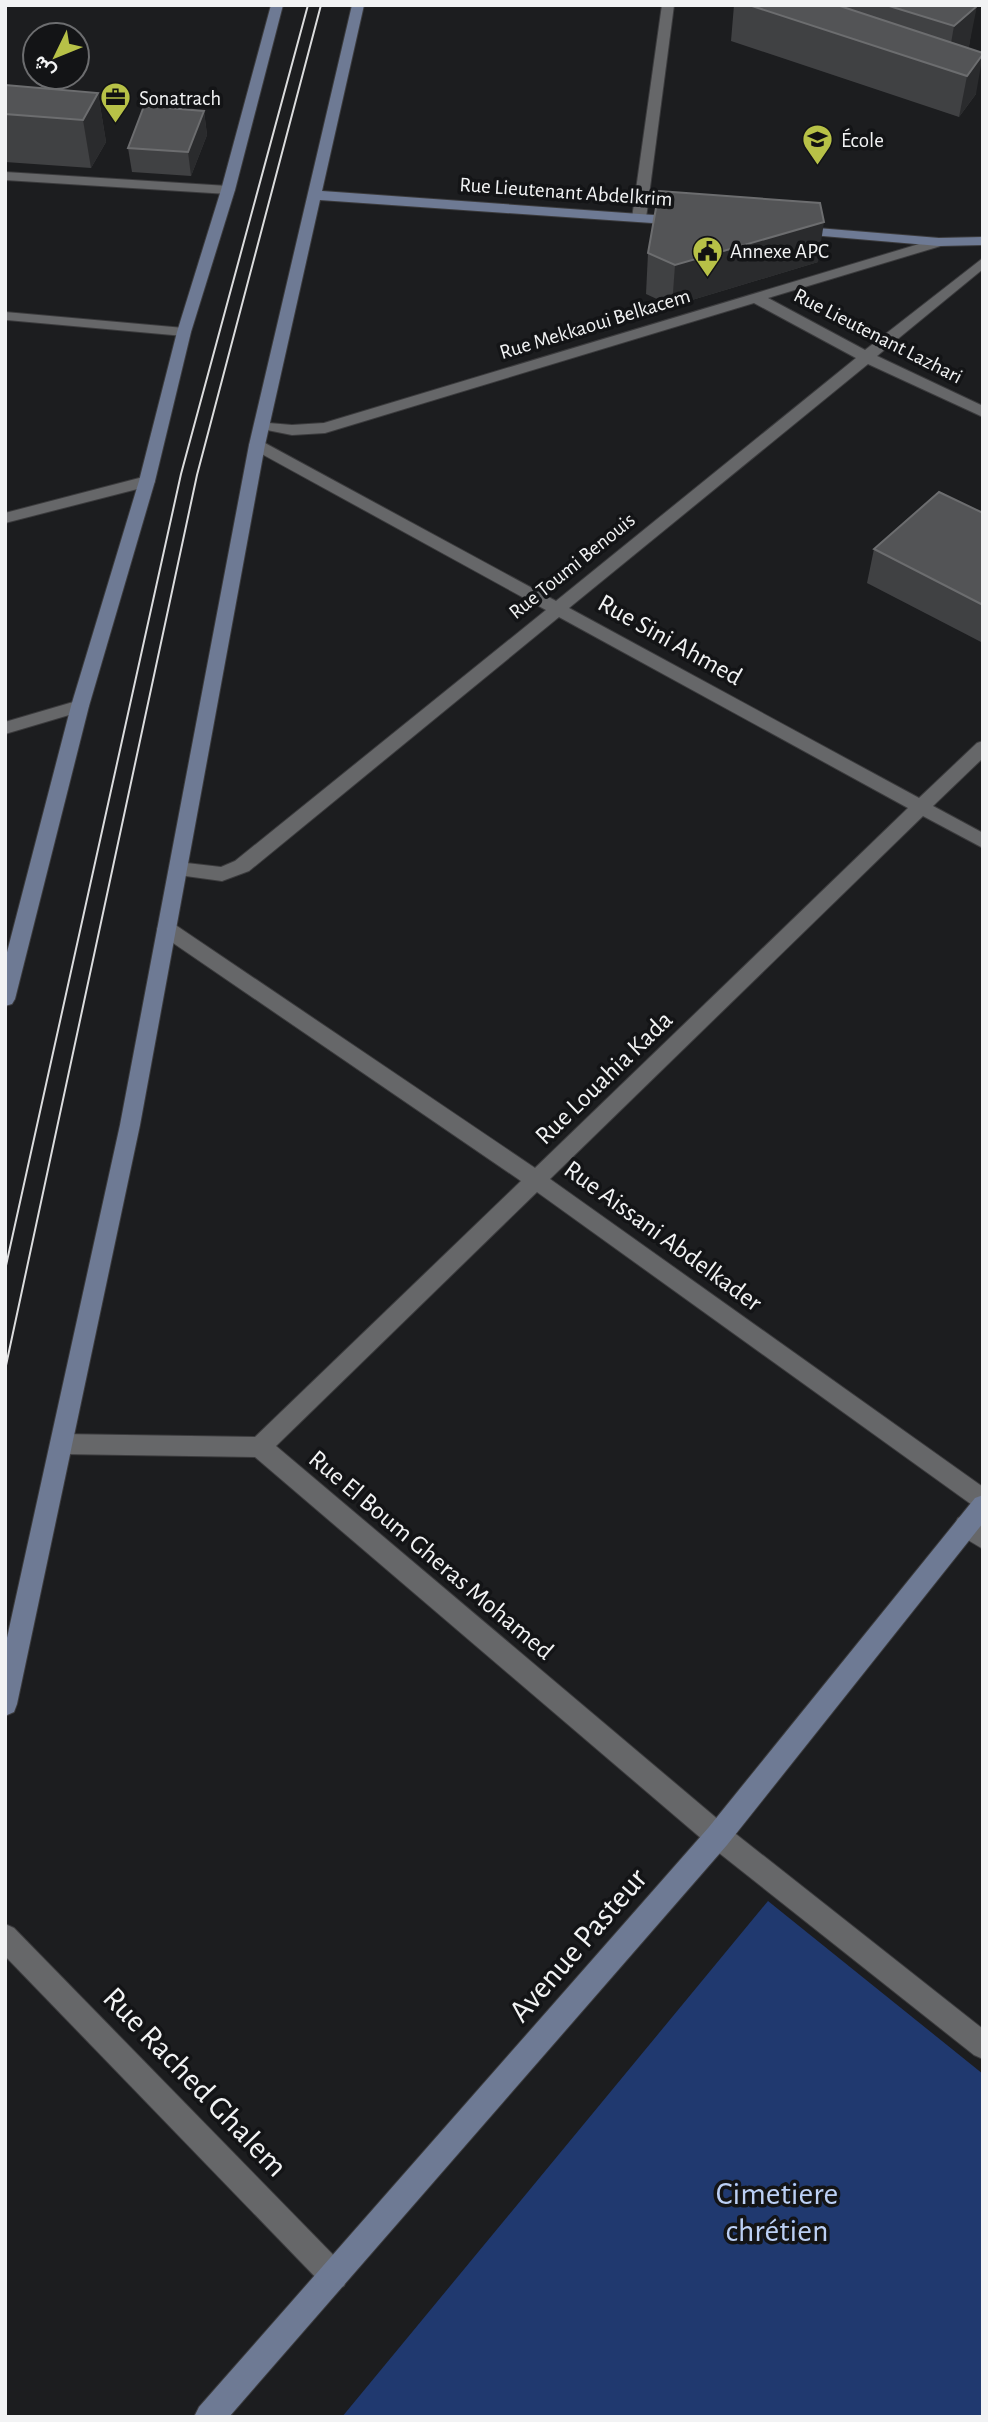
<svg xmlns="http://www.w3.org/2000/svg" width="988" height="2422" font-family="'Alegreya Sans',Vazirmatn,sans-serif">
<rect width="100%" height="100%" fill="#1c1d1f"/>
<polygon fill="#20396f" points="768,1901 983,2074 983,2417 342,2417"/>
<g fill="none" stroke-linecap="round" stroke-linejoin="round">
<defs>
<g id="street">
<polygon points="662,5 674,5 646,218 639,222 632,218"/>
<polygon points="5,172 228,186 235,190 228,194 5,180"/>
<polygon points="939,238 944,239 944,245 768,298 865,350 983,258 983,269 877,356 983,406 983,417 868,364 569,608 919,798 977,743 983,741 983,758 933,806 983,833 983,848 923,816 550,1179 983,1487 983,1510 975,1507 537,1192 276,1446 727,1827 983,2029 983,2059 974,2055 709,1845 255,1457 61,1454 53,1451 50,1444 53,1437 61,1434 255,1437 521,1181 160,934 157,929 160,924 174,924 535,1168 908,808 559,617 249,871 222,881 171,874 169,869 171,864 178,862 221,867 235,861 546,610 251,448 249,445 251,442 263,442 556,601 856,358 754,303 325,433 292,435 257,428 254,425 257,422 292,425 324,423"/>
<polygon points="5,312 184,328 191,332 184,336 7,320"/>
<polygon points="147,476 153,477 155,481 153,485 5,523 5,513"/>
<polygon points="80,700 86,702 89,706 86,710 5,734 5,722"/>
<polygon points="966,1515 983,1524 983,1549 958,1534 954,1526 958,1518"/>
<polygon points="5,1924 14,1928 344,2266 348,2276 344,2286 334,2290 324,2286 5,1956"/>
</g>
<g id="secondary">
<polygon points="271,5 283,5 235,190 191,332 155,481 89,706 15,999 12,1004 5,1006 5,960 71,706 139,481 177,332 221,190"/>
<polygon points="352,5 364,5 322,191 681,217 688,221 681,225 320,200 265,445 140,1125 17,1704 14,1712 5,1716 5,1647 120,1125 249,445"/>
<polygon points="793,226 939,238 983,237 983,245 939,246 788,233 786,230"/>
<polygon points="983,1495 983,1523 727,1845 229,2417 194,2417 199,2407 709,1827 975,1498"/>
</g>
</defs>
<use href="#street" stroke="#3b3b3d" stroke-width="2"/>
<use href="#secondary" stroke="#3b3b3d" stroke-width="2"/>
<use href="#street" fill="#666769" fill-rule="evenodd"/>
<use href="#secondary" fill="#6e7a94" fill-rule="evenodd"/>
<g stroke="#dbdcdd" stroke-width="2">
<polyline points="5,1270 181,474 308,5"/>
<polyline points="5,1370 197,475 321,5"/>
</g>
</g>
<g fill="#404143">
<polygon points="734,5 975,5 969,46 967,48 976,94 959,117 731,41"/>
<polygon points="5,85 98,93 106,142 91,168 5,162"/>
<polygon points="204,111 207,135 191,176 132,172 128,148"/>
<polygon points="648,253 818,262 672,306 646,294"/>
<polygon points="983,513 983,643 867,583 874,549"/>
</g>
<g fill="#2a2b2d">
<polygon points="977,6 969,46 947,66 954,26"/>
<polygon points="983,54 976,94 959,117 967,76"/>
<polygon points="98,93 106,142 91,168 83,120"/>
<polygon points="204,111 207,135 191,176 188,152"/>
<polygon points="824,222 818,262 672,306 675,265"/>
</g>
<g fill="#535456" stroke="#6c6d6f" stroke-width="2">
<polygon points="749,5 837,5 983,53 983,54 967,76"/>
<polygon points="886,5 975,5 977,6 954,26"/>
<polygon points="5,85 98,93 83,120 5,114"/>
<polygon points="144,106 204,111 188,152 128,148"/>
<polygon points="659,191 820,203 824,222 675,265 648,253"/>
<polygon points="939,492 983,513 983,605 874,549"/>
</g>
<defs>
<symbol id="office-pin" viewBox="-11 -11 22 30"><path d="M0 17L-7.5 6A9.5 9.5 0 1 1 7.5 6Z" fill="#b7c147" stroke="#131416"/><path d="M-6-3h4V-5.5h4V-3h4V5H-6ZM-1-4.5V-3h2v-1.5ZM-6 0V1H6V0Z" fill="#111"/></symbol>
<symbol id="school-pin" viewBox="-11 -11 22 30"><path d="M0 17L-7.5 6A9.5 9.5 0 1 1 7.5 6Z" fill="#b7c147" stroke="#131416"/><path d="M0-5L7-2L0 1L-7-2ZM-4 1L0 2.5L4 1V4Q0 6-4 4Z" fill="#111"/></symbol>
<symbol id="civic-pin" viewBox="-11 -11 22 30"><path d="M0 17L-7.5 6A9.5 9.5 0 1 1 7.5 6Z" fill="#b7c147" stroke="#131416"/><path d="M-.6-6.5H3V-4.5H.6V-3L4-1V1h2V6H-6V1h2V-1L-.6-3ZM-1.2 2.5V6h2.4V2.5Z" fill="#111"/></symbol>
</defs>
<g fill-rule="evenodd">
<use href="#office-pin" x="98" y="80" width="35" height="47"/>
<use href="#school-pin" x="800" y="122" width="35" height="47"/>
<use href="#civic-pin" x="690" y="234" width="35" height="47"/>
</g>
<g text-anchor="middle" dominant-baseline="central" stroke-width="7" stroke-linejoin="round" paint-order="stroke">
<g font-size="21" fill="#f2f3f4" stroke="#131416" text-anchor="start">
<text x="139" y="98">Sonatrach</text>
<text x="841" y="140">École</text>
<text x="730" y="251">Annexe APC</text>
</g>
<g font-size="21" fill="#f2f3f4" stroke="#131416">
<text transform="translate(566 192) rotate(4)">Rue Lieutenant Abdelkrim</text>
<text transform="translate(595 324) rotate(-17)">Rue Mekkaoui Belkacem</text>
<text transform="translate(878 336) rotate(27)">Rue Lieutenant Lazhari</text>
<text transform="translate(572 566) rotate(-39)">Rue Toumi Benouis</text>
</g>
<g font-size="26" fill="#f2f3f4" stroke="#131416">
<text transform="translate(670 640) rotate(29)">Rue Sini Ahmed</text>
<text transform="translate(604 1078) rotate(-44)">Rue Louahia Kada</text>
<text transform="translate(663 1236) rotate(36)">Rue Aissani Abdelkader</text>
<text transform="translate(431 1555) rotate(40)">Rue El Boum Gheras Mohamed</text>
</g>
<g font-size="32" fill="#f2f3f4" stroke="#131416">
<text transform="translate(578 1945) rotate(-49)">Avenue Pasteur</text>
<text transform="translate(195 2082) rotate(46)">Rue Rached Ghalem</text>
</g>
<g font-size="32" fill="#bcd0f5" stroke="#131416">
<text x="777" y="2194">Cimetiere<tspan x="777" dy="37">chrétien</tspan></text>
</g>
</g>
<rect width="988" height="2422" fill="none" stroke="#f2f3f4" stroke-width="14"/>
<g transform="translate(56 56) rotate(227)"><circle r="33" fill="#131416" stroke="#6c6d6f" stroke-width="2"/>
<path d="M0-5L12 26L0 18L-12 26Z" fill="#b7c147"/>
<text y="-10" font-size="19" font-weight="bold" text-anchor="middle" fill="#f2f3f4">ش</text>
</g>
</svg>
